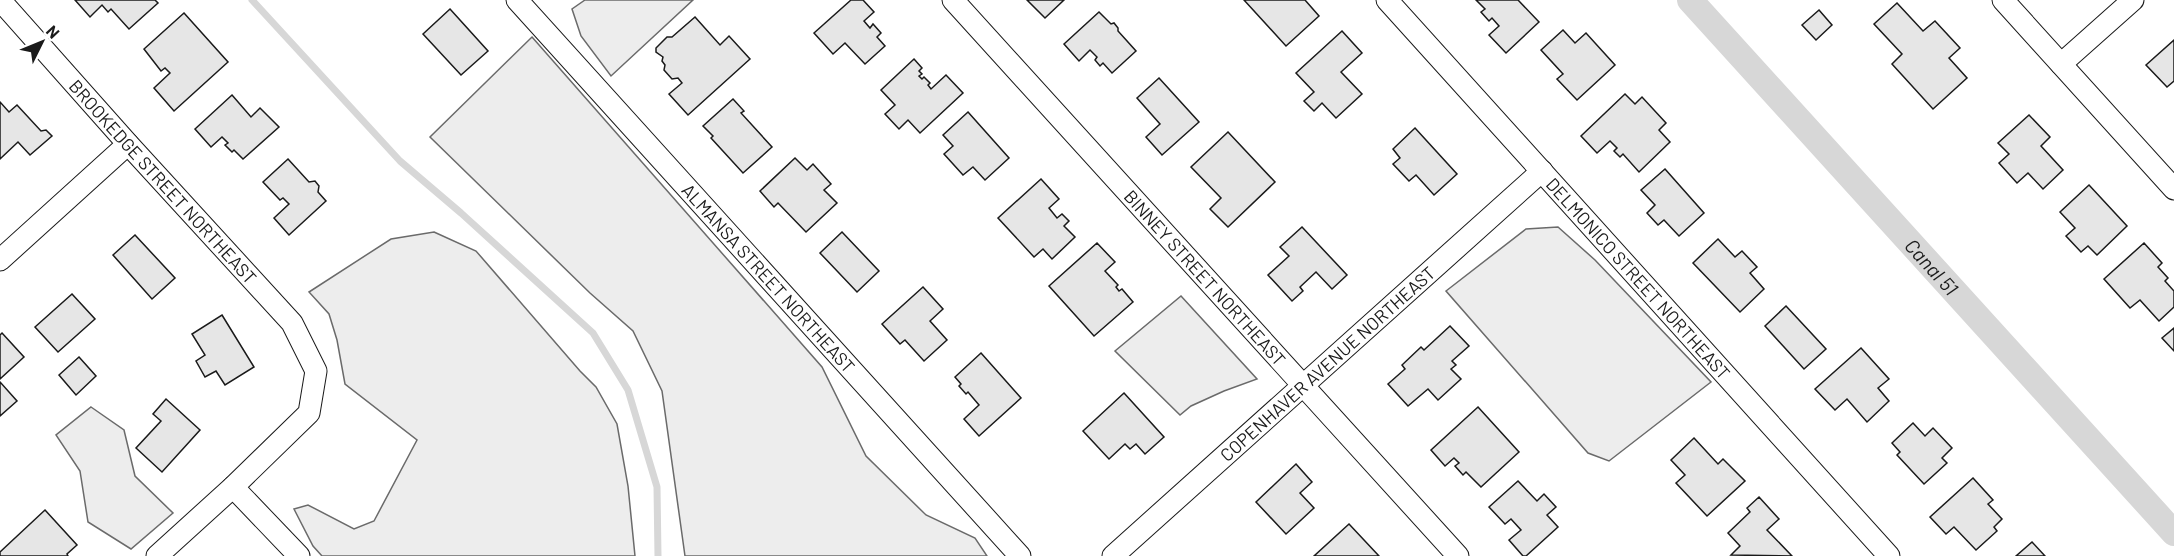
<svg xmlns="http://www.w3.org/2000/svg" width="2174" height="556" font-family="Barlow,sans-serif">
<rect width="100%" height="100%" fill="#fff"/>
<g fill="#ededed" stroke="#6a6a6a" stroke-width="1.5">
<polygon points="585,0 693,0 611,76 581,36 572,9"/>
<polygon points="532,37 822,367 866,456 926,515 975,538 987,556 685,556 662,391 633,331 590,293 430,137"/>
<polygon points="1558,227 1595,260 1711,382 1609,461 1588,453 1446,291 1526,229"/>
<polygon points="434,232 476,251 580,371 596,387 617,424 628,486 635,556 322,556 313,546 294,509 308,505 354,529 374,521 417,440 345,384 337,340 329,314 309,292 391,239"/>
<polygon points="1181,296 1257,379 1224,391 1191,406 1180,415 1115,351"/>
<polygon points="91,407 124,430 135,476 173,513 131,549 88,522 80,471 56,435"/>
</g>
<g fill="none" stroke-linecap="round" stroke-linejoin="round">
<polyline stroke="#d7d7d7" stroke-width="7" points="252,0 400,161 461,213 593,333 628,390 657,487 658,556"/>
<path stroke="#d7d7d7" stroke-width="26" id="s1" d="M 1690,0 L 2174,533"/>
</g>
<g fill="#e6e6e6" stroke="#1a1a1a" stroke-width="1.5">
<polygon points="75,0 155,0 158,3 129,29 111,9 108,12 102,5 90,17"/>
<polygon points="851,0 863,0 874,12 864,21 870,28 873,24 881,33 877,37 885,46 865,64 845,43 833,54 814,33"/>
<polygon points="1027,0 1064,0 1045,18"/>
<polygon points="1244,0 1305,0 1319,16 1286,46"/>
<polygon points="1476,0 1518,0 1539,22 1506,53 1489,35 1499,26 1492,18 1489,21 1481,12 1485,9"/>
<polygon points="1897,3 1923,31 1935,21 1960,48 1949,58 1967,78 1933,109 1892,64 1902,54 1874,24"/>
<polygon points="450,9 488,51 461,75 423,34"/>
<polygon points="1819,10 1832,25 1816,40 1802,25"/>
<polygon points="1099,12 1111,24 1114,23 1118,28 1118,31 1136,51 1112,73 1103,63 1100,66 1095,60 1097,57 1090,50 1079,61 1064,44"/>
<polygon points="184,13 228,62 174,111 154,88 170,73 165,68 161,71 144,49"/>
<polygon points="695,17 720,45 729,36 750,59 688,115 669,94 682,83 678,78 672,79 664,70 665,65 662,61 663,57 656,52 656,48 667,37 672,37"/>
<polygon points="1563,30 1575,43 1586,33 1615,65 1577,100 1557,79 1563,74 1541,50"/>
<polygon points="1342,31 1362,53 1341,72 1362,94 1336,118 1322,103 1314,111 1304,101 1314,92 1296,73"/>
<polygon points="2174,40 2174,81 2167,87 2146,65"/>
<polygon points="914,59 922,68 919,71 922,74 919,76 922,79 924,77 930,83 928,85 931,89 946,75 963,93 920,133 908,120 899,129 885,114 895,105 881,90"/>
<polygon points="1159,78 1199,122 1162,155 1146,137 1160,124 1137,98"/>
<polygon points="1625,94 1635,104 1642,97 1666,123 1659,130 1670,142 1639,172 1623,154 1620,157 1614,151 1617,148 1610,141 1597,153 1581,136"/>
<polygon points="232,95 251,117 260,108 279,127 243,159 234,150 232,152 225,145 228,143 222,137 211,147 195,129"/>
<polygon points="733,99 744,111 741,113 772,147 743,173 711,138 713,136 703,126"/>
<polygon points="0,102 9,112 17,105 41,131 46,130 52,136 30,155 18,142 0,159"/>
<polygon points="968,112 1009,158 985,180 973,167 963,175 944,154 953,146 943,135"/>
<polygon points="2029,115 2050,137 2041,146 2063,170 2043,189 2028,173 2017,183 1999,163 2009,154 1998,143"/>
<polygon points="1415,128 1457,174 1434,195 1416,175 1409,181 1393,164 1400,158 1393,149"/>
<polygon points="1228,132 1275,182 1228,227 1210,209 1221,198 1191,167"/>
<polygon points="795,158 807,170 813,164 831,184 824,190 837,203 806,232 778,203 774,207 760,191"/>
<polygon points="288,159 309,182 315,181 319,186 318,192 326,201 289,235 274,218 289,204 283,198 280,200 263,182"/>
<polygon points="1665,169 1704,213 1679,236 1664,220 1658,225 1647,213 1655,205 1641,190"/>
<polygon points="1041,179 1059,199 1049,208 1057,218 1062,214 1069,221 1064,226 1075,237 1052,259 1043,249 1034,257 998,218"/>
<polygon points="2089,185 2127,226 2097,255 2088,246 2081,252 2066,236 2075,228 2060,212"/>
<polygon points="1302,227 1347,275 1332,289 1316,272 1300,287 1303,291 1292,301 1268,275 1289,256 1280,247"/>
<polygon points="842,232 879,271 857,292 820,253"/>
<polygon points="135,235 175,278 152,299 113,255"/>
<polygon points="1718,239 1735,257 1742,251 1757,267 1750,273 1764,289 1740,312 1693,263"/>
<polygon points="1097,243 1115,262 1105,271 1118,285 1116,287 1119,291 1122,289 1133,302 1094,336 1049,286"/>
<polygon points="2144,243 2162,263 2158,267 2168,278 2165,281 2174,291 2174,307 2159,321 2140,300 2130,308 2104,279"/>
<polygon points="923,287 943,309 930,321 947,340 924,361 905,340 900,344 882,324"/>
<polygon points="72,294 95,319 58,352 35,327"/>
<polygon points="1786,306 1826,349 1804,369 1765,326"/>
<polygon points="222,315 254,367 225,385 216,371 205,377 196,361 205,355 192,334"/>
<polygon points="1450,326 1469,346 1452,361 1456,365 1451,369 1461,379 1438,400 1428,389 1408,406 1388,384 1405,369 1402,365 1421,347 1424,350"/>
<polygon points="2174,328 2174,351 2162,338"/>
<polygon points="2,333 24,357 0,379 0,335"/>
<polygon points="1861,348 1889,379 1878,388 1889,401 1867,422 1847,399 1835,410 1815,389"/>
<polygon points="981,353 1021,398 979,436 964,419 979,405 968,392 966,394 959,386 961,384 955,377"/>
<polygon points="79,357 96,376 76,395 59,375"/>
<polygon points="0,382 17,401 0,416"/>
<polygon points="1124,393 1164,437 1145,454 1136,444 1130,449 1125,444 1109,459 1083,431"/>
<polygon points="166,399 200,430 162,472 136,448 161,421 153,414"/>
<polygon points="1478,407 1519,452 1481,487 1466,472 1463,475 1455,466 1459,463 1454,458 1445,466 1431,450"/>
<polygon points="1913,423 1925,436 1933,428 1952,448 1942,458 1947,463 1924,484 1897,455 1900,452 1892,443"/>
<polygon points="1694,438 1718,464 1723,459 1745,481 1707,516 1676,483 1685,475 1671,460"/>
<polygon points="1296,464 1312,482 1300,493 1314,508 1286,534 1256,502"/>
<polygon points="1973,478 1993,500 1988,504 2002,519 1994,527 1997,531 1976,550 1954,527 1946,534 1930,517"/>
<polygon points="1518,481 1537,501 1544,494 1556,507 1547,515 1558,527 1526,556 1523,556 1509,540 1521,530 1511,519 1505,524 1489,507"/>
<polygon points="1759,497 1779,519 1767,530 1792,556 1731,555 1740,546 1728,533 1750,512 1747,508"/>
<polygon points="45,510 77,545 67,554 68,556 0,556 0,552"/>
<polygon points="1349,524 1379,556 1314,556"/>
<polygon points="2032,542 2045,556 2016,556"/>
</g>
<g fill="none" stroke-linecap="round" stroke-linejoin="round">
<defs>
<g id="street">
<path id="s2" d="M 0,0 L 128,144 L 292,323 L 316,371 L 309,413 L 233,487 L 157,556"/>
<path id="s3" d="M 517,0 L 1020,556"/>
<path id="s4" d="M 953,0 L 1458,556"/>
<path id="s5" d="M 1387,0 L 1889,556"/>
<polyline points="2003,0 2174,189"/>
<polyline points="2061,64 2133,0"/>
<polyline points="0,260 128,144"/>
<polyline points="233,487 299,556"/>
<path id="s6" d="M 1113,556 L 1542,171"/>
</g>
</defs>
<use href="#street" stroke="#1a1a1a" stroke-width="23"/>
<use href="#street" stroke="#fff" stroke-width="21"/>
</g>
<g text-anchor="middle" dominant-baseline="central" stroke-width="4.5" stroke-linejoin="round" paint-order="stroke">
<g font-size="18" fill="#1a1a1a" stroke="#fff">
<text stroke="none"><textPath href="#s2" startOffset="244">BROOKEDGE STREET NORTHEAST</textPath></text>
<text stroke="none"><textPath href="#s3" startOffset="375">ALMANSA STREET NORTHEAST</textPath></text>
<text stroke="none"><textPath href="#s4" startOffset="375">BINNEY STREET NORTHEAST</textPath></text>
<text stroke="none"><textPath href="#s5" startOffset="375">DELMONICO STREET NORTHEAST</textPath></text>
<text stroke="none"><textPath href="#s6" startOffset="288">COPENHAVER AVENUE NORTHEAST</textPath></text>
</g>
<g font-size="20" font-style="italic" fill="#1a1a1a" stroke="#fff">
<text stroke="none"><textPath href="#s1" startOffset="360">Canal 51</textPath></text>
</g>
</g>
<g transform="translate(42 42) rotate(47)" stroke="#ffffff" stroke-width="4.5" paint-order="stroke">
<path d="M0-4.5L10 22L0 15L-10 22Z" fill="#1a1a1a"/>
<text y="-9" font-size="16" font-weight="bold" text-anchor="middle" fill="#1a1a1a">N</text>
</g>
</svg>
